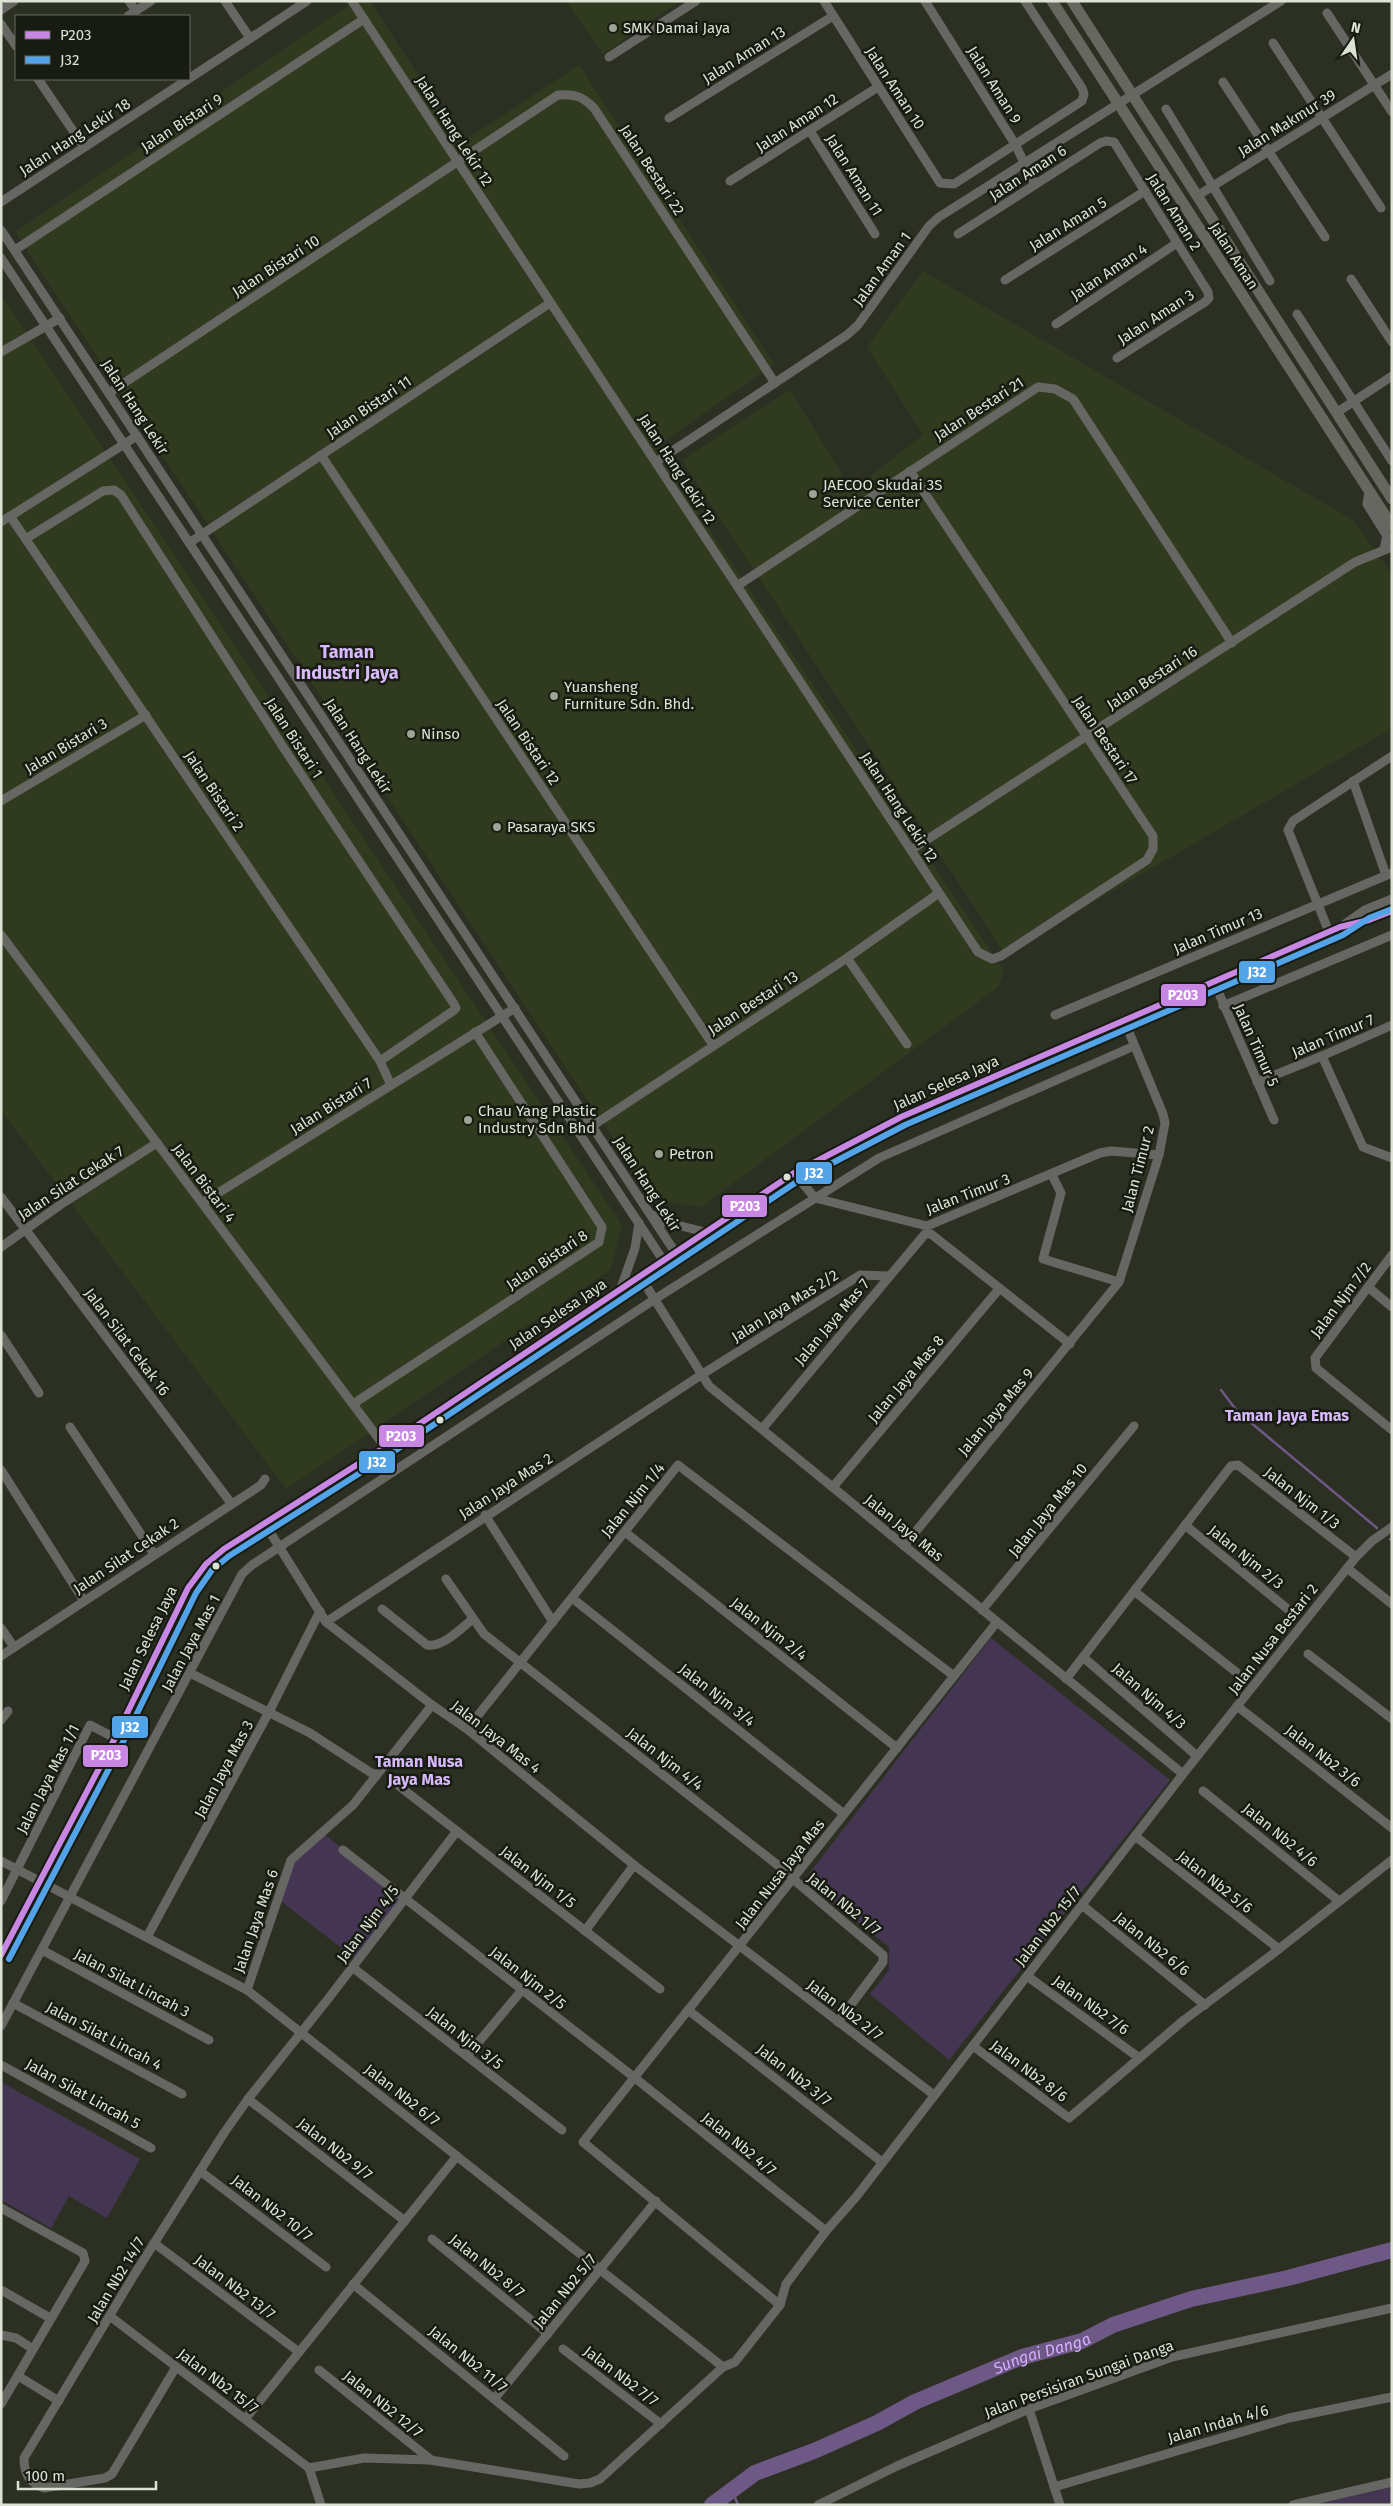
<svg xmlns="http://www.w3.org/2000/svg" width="1393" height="2506" font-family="'Fira Sans',sans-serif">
<rect width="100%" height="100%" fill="#2c3023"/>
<g fill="#303a1f">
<polygon points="355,1 370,1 462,142 579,65 774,364 655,448 1004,971 998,987 701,1207 658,1201 595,1112 15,232"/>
<polygon points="566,1 680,1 603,54"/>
<polygon points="923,271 1353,520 1392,574 1392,728 1005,954 682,460 790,390 852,490 923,435 867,347"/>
<polygon points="1,295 622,1225 610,1270 286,1489 1,1110"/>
</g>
<g fill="#443553">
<polygon points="991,1638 1170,1780 949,2060 870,1994 889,1970 889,1947 805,1879"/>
<polygon points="323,1833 406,1901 358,1961 281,1901 292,1859"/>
<polygon points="1,2082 140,2159 107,2218 69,2196 51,2228 1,2200"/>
<polygon points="1392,2483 1392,2505 1304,2505"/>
</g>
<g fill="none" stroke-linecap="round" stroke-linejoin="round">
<g stroke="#6e5886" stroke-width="2.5">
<polyline points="1221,1390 1237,1411 1377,1528"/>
<polyline points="1390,1539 1392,1540"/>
<polyline points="732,2490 738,2505"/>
</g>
<path stroke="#6e5886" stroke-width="16" id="s1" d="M 712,2505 L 755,2473 L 814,2451 L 877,2423 L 915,2402 L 1022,2357 L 1082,2341 L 1113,2325 L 1191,2299 L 1288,2278 L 1392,2250"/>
<g stroke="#666762" stroke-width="9">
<polyline points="129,1 136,11"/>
<polyline points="225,1 250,38"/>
<polyline points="352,1 978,952 992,959 1001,956 1147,860 1153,849 1153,836 910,471"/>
<polyline points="824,1 940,183 954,184 1082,101 1084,94 1082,88 1025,1"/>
<polyline points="925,1 1015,144 1035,185"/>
<polyline points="1,10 14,1"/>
<polyline points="1327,13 1392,112"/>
<polyline points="128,16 151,1"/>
<polyline points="1,24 16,46"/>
<polyline points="1273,43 1381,208"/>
<polyline points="609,57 696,1"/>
<polyline points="38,79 84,147"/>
<polyline points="1223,82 1325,237"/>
<polyline points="1166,109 1270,281"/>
<polyline points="669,118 833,16"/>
<polyline points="810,131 875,234"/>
<polyline points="730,181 878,87"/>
<polyline points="1197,196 1392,74"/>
<polyline points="1,202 307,1"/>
<polyline points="1,230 675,1252"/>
<polyline points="958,234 1100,143 1106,141 1114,142 1208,292 1209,298 1205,302 1117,358"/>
<polyline points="15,250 364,19"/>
<polyline points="1,258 663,1260"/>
<polyline points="1351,279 1392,342"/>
<polyline points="1005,280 1145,191"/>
<polyline points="1297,314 1392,461"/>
<polyline points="1056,324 1177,243"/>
<polyline points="1,352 60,318"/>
<path d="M 109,393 L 558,95 C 575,94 582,96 594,108 L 775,383"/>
<polyline points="1336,413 1392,376"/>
<polyline points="321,455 713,1045"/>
<polyline points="656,462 847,335 858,325 929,226 939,217 1281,1"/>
<polyline points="1369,491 1367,504 1387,536 1384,549"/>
<polyline points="10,516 380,1061 391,1085"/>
<polyline points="1,522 137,436"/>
<polyline points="27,538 103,491 114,490 121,495 285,750 454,1004 456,1008 453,1011 380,1061"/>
<polyline points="189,543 550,303"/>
<polyline points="737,586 1038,387 1055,389 1073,399 1232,643"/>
<polyline points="1353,781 1386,875"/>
<polyline points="1,801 146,715"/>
<polyline points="911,850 1355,562 1392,547"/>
<polyline points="1345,924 1365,910 1392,899"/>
<polyline points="1329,932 1288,830 1293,821 1392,756"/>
<polyline points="1,935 385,1447"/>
<polyline points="847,958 907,1044"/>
<polyline points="1214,982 1274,1120"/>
<polyline points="1223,1006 1392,935"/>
<polyline points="1055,1015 1392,873"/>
<polyline points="1322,1056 1363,1147 1392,1158"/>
<polyline points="1257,1082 1322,1056 1392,1025"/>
<polyline points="580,1134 847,958 939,893"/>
<polyline points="794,1173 815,1198 927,1226 1100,1153 1111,1151 1159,1155"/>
<polyline points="1052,1175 1061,1193 1043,1259 1119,1282"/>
<polyline points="1,1197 231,1503"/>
<polyline points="202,1203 515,1008"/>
<polyline points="652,1215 665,1222 705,1232"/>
<polyline points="1,1247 60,1205 157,1143"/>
<polyline points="1392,1255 1315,1358 1316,1368 1392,1430"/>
<polyline points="640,1276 709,1386 1183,1774"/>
<polyline points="1368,1287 1392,1307"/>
<polyline points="621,1288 635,1248 639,1223"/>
<polyline points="1,1335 39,1393"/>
<polyline points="353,1404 599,1242 602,1227 475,1032"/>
<polyline points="70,1427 154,1554"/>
<polyline points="762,1429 925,1234 931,1234 1070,1344"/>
<polyline points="1,1470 84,1601"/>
<polyline points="833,1487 999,1289"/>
<polyline points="485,1515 553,1622"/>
<polyline points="265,1524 326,1622 432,1705 467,1729 634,1865 934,2095"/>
<polyline points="1185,1525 1290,1611"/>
<polyline points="625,1532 897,1748"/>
<polyline points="904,1546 1119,1282 1159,1155 1165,1123 1163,1114 1124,1020"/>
<polyline points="1347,1568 1392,1604"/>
<polyline points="446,1579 484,1634 794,1878"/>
<polyline points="1134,1591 1236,1672"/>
<polyline points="572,1598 844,1814"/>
<path d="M 382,1609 L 427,1645 C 443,1648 461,1628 473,1619"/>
<polyline points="982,1610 1134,1426"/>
<polyline points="326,1622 701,1375 860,1275 888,1276"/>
<polyline points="1,1628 14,1647"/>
<polyline points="1308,1654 1392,1719"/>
<polyline points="1,1656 261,1485 265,1479"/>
<polyline points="1083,1657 1197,1756"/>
<polyline points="190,1673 310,1733 376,1776"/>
<polyline points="1066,1679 1231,1466 1238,1465 1356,1557"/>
<polyline points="1237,1706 1392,1828"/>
<polyline points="1,1720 8,1711"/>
<polyline points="467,1729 678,1465 954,1676"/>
<polyline points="399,1786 660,1989"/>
<polyline points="1203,1791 1339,1901"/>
<polyline points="1135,1836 1279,1949"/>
<polyline points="343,1850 635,2078 826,2231"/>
<polyline points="1,1861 247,1990 723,2367"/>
<polyline points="793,1879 883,1955 883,1962 838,2022"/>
<polyline points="1,1901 90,1725 115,1738"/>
<polyline points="1082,1905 1205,2005"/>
<polyline points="585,1931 634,1865"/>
<polyline points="147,1937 269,1712 320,1611"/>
<polyline points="42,1950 209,2040"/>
<polyline points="1,1955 115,1738 188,1588 206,1564 224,1549 385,1447 794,1173 901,1117 1340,927 1369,920 1392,911"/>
<polyline points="352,1967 562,2130"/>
<polyline points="1027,1976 1138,2057"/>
<polyline points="247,1990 291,1860 353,1805 432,1705"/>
<polyline points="13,2003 182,2094"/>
<polyline points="688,2010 882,2162"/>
<polyline points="1,2026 242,1574 252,1565 655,1299 879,1158 1134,1046"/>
<polyline points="973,2046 1069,2118 1184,2020 1270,1956 1392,1860"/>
<polyline points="467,2056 522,1990"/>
<polyline points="1,2065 151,2148"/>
<polyline points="248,2099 405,2221"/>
<polyline points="200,2171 326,2267"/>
<polyline points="1,2208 83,2253 85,2261 1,2404"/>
<polyline points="432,2239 548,2334"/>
<polyline points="154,2243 299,2352"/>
<polyline points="353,2284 564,2456"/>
<polyline points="1,2290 50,2318"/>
<polyline points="780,2305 583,2142 997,1622"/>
<polyline points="111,2317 309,2468"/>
<polyline points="1,2335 16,2338 33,2349"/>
<polyline points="563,2349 661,2424"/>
<path d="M 176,2367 L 112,2474 L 105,2478 L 44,2488 C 29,2483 24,2474 24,2458 L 134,2275 L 224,2133 L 248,2099 L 328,1999 L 457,1831"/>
<polyline points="319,2370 430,2459"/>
<polyline points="18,2376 59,2401"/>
<polyline points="495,2398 656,2201"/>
<polyline points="1029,2409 1060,2505"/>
<polyline points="246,2418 457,2156"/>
<polyline points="1054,2487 1289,2418 1392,2397"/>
<polyline points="321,2505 309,2468 364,2458 430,2460 579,2484 590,2483 600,2479 723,2367 735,2362 780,2305 786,2284 826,2231 856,2197 1183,1774 1356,1557 1372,1541 1392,1527"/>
<polyline points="818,2505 897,2466 1029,2409 1172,2357 1392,2308"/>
<polyline points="1293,2505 1392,2482"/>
</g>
<g stroke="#66685f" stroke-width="11">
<polyline points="1052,1 1392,526"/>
<polyline points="1072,1 1392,499"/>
</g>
<defs>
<polyline id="bus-1" points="1,1955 115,1738 188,1588 206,1564 224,1549 385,1447 794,1173 901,1117 1340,927 1369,920 1392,911"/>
<polyline id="bus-2" points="9,1959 123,1742 196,1593 212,1570 229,1556 390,1454 798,1181 905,1125 1343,935 1369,918 1392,909"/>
</defs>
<use href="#bus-1" stroke="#171b11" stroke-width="10"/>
<use href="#bus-2" stroke="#171b11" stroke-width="10"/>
<use href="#bus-1" stroke="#c787e3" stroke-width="6"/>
<use href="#bus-2" stroke="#53a3e8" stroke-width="6"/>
</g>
<g fill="#9fa496" stroke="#171b11" stroke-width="2">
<circle cx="613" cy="28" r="5"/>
<circle cx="813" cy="494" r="5"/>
<circle cx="554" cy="696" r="5"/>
<circle cx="411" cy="734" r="5"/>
<circle cx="497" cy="827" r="5"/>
<circle cx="468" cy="1120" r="5"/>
<circle cx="659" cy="1154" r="5"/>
</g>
<g fill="#dde3d4" stroke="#171b11" stroke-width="2">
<circle cx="787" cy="1177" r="4.5"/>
<circle cx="440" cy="1420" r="4.5"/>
<circle cx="216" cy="1566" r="4.5"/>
</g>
<g text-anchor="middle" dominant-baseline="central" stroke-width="5" stroke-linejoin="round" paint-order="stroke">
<g font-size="15" fill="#dde3d4" stroke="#171b11" text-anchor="start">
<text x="623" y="28">SMK Damai Jaya</text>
<text x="823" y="485">JAECOO Skudai 3S<tspan x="823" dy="17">Service Center</tspan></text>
<text x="564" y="687">Yuansheng<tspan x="564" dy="17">Furniture Sdn. Bhd.</tspan></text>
<text x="421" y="734">Ninso</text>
<text x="507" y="827">Pasaraya SKS</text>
<text x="478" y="1111">Chau Yang Plastic<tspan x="478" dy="17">Industry Sdn Bhd</tspan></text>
<text x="669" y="1154">Petron</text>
</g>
<g font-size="15" fill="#dde3d4" stroke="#171b11">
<text transform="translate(744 55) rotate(-32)">Jalan Aman 13</text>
<text transform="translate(994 85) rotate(58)">Jalan Aman 9</text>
<text transform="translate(895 88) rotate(57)">Jalan Aman 10</text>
<text transform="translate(182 123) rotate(-33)">Jalan Bistari 9</text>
<text transform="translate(797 123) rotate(-33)">Jalan Aman 12</text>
<text transform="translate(1287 123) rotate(-32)">Jalan Makmur 39</text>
<text transform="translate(454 131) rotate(57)">Jalan Hang Lekir 12</text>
<text transform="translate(75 137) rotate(-33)">Jalan Hang Lekir 18</text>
<text transform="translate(652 170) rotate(57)">Jalan Bestari 22</text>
<text transform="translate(1028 173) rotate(-33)">Jalan Aman 6</text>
<text transform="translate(854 175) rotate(58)">Jalan Aman 11</text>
<text transform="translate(1174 212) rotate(58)">Jalan Aman 2</text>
<text transform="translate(1068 224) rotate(-32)">Jalan Aman 5</text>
<text transform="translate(1234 256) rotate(57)">Jalan Aman</text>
<text transform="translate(276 266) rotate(-33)">Jalan Bistari 10</text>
<text transform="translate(882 269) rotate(-54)">Jalan Aman 1</text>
<text transform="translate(1109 272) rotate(-34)">Jalan Aman 4</text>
<text transform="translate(1156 317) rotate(-33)">Jalan Aman 3</text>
<text transform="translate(135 407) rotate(57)">Jalan Hang Lekir</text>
<text transform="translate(369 407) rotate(-34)">Jalan Bistari 11</text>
<text transform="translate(979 409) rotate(-33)">Jalan Bestari 21</text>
<text transform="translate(677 469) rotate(57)">Jalan Hang Lekir 12</text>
<text transform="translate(1152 678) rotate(-33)">Jalan Bestari 16</text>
<text transform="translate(294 738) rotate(57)">Jalan Bistari 1</text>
<text transform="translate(1105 740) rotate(56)">Jalan Bestari 17</text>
<text transform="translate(528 742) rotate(56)">Jalan Bistari 12</text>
<text transform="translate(66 746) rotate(-31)">Jalan Bistari 3</text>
<text transform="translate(358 746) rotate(57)">Jalan Hang Lekir</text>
<text transform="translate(214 791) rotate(56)">Jalan Bistari 2</text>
<text transform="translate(899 807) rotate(57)">Jalan Hang Lekir 12</text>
<text transform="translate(1218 931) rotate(-23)">Jalan Timur 13</text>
<text transform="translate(753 1003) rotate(-33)">Jalan Bestari 13</text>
<text transform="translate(1333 1036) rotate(-23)">Jalan Timur 7</text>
<text transform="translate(1256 1045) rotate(66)">Jalan Timur 5</text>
<text transform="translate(946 1083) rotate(-24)">Jalan Selesa Jaya</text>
<text transform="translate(331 1106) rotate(-32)">Jalan Bistari 7</text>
<text transform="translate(1138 1169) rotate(-75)">Jalan Timur 2</text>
<text transform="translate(71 1183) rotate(-33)">Jalan Silat Cekak 7</text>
<text transform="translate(204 1183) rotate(53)">Jalan Bistari 4</text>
<text transform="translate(647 1184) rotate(57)">Jalan Hang Lekir</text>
<text transform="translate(968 1194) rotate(-21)">Jalan Timur 3</text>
<text transform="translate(547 1260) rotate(-34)">Jalan Bistari 8</text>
<text transform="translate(1341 1300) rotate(-53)">Jalan Njm 7/2</text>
<text transform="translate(785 1306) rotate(-32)">Jalan Jaya Mas 2/2</text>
<text transform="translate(558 1314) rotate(-34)">Jalan Selesa Jaya</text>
<text transform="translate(832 1322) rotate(-50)">Jalan Jaya Mas 7</text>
<text transform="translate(127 1342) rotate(53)">Jalan Silat Cekak 16</text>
<text transform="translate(906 1379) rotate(-50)">Jalan Jaya Mas 8</text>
<text transform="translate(996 1412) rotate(-50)">Jalan Jaya Mas 9</text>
<text transform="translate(506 1486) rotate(-33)">Jalan Jaya Mas 2</text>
<text transform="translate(1302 1498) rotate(38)">Jalan Njm 1/3</text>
<text transform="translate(633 1500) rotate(-51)">Jalan Njm 1/4</text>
<text transform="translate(1048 1510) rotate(-51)">Jalan Jaya Mas 10</text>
<text transform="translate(904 1528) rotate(39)">Jalan Jaya Mas</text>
<text transform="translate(126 1556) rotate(-34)">Jalan Silat Cekak 2</text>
<text transform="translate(1246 1557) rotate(39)">Jalan Njm 2/3</text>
<text transform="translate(769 1629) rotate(38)">Jalan Njm 2/4</text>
<text transform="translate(148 1638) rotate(-64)">Jalan Selesa Jaya</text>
<text transform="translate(1273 1639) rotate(-52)">Jalan Nusa Bestari 2</text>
<text transform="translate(191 1643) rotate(-62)">Jalan Jaya Mas 1</text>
<text transform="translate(717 1695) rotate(38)">Jalan Njm 3/4</text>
<text transform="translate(1149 1696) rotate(41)">Jalan Njm 4/3</text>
<text transform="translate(496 1737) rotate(38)">Jalan Jaya Mas 4</text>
<text transform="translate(1323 1756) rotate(38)">Jalan Nb2 3/6</text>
<text transform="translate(665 1759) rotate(38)">Jalan Njm 4/4</text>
<text transform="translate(224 1769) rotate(-62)">Jalan Jaya Mas 3</text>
<text transform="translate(48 1779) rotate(-63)">Jalan Jaya Mas 1/1</text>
<text transform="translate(1280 1835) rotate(39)">Jalan Nb2 4/6</text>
<text transform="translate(780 1874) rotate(-52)">Jalan Nusa Jaya Mas</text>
<text transform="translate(538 1877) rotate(38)">Jalan Njm 1/5</text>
<text transform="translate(1215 1882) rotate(38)">Jalan Nb2 5/6</text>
<text transform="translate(844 1904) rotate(39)">Jalan Nb2 1/7</text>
<text transform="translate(256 1921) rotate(-71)">Jalan Jaya Mas 6</text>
<text transform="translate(368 1924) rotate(-53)">Jalan Njm 4/5</text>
<text transform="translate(1048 1926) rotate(-52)">Jalan Nb2 15/7</text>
<text transform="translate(1152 1944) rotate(39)">Jalan Nb2 6/6</text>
<text transform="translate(528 1978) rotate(38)">Jalan Njm 2/5</text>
<text transform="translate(132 1983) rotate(28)">Jalan Silat Lincah 3</text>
<text transform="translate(1091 2005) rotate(36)">Jalan Nb2 7/6</text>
<text transform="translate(845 2010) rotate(37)">Jalan Nb2 2/7</text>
<text transform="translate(104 2036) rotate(28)">Jalan Silat Lincah 4</text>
<text transform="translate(465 2038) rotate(38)">Jalan Njm 3/5</text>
<text transform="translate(1029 2071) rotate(37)">Jalan Nb2 8/6</text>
<text transform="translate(794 2075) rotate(38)">Jalan Nb2 3/7</text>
<text transform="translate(83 2094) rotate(29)">Jalan Silat Lincah 5</text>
<text transform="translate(402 2095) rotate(38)">Jalan Nb2 6/7</text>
<text transform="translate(739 2144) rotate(39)">Jalan Nb2 4/7</text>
<text transform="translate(335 2149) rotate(38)">Jalan Nb2 9/7</text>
<text transform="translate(272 2208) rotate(38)">Jalan Nb2 10/7</text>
<text transform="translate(487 2266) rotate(39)">Jalan Nb2 8/7</text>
<text transform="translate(116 2280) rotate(-59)">Jalan Nb2 14/7</text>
<text transform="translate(235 2287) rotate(37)">Jalan Nb2 13/7</text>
<text transform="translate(565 2291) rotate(-51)">Jalan Nb2 5/7</text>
<text transform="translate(468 2359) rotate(39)">Jalan Nb2 11/7</text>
<text transform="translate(621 2376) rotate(37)">Jalan Nb2 7/7</text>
<text transform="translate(1079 2379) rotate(-20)">Jalan Persisiran Sungai Danga</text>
<text transform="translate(218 2381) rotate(37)">Jalan Nb2 15/7</text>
<text transform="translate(383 2404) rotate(39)">Jalan Nb2 12/7</text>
<text transform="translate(1218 2424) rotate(-16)">Jalan Indah 4/6</text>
</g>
<g font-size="16" font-weight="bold" fill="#d9b9fd" stroke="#171b11">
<text x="1287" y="1415">Taman Jaya Emas</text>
<text x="419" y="1761">Taman Nusa<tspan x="419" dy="18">Jaya Mas</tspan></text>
</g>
<g font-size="16" font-style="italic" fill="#d4aefd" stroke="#171b11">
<text stroke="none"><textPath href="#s1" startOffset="365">Sungai Danga</textPath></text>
</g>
<g font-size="18" font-weight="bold" fill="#d9b9fd" stroke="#171b11">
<text x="347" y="652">Taman<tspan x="347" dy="21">Industri Jaya</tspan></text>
</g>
</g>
<g stroke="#171b11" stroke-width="2">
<rect x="1238" y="960" width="38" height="24" rx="5" fill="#53a3e8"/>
<rect x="1160" y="983" width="47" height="24" rx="5" fill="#c787e3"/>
<rect x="795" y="1161" width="38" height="24" rx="5" fill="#53a3e8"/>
<rect x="721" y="1194" width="47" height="24" rx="5" fill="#c787e3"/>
<rect x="378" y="1424" width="47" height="24" rx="5" fill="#c787e3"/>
<rect x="358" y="1450" width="38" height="24" rx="5" fill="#53a3e8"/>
<rect x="111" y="1715" width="38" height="24" rx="5" fill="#53a3e8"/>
<rect x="82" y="1744" width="47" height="24" rx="5" fill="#c787e3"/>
</g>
<g font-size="14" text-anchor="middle" font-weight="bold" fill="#fff">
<text x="1257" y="977">J32</text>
<text x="1183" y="1000">P203</text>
<text x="814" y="1178">J32</text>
<text x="745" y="1211">P203</text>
<text x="401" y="1441">P203</text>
<text x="377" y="1467">J32</text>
<text x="130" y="1732">J32</text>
<text x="106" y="1760">P203</text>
</g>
<rect width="1393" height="2506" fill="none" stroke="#dde3d4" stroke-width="5"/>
<rect x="15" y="15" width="175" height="65" fill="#171b11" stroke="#666b5f"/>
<rect x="25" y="31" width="25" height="8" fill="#c787e3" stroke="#666b5f"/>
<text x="60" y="40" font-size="15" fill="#dde3d4">P203</text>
<rect x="25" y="56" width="25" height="8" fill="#53a3e8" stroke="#666b5f"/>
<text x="60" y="65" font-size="15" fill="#dde3d4">J32</text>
<g transform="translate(1353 40) rotate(13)" stroke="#171b11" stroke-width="4" paint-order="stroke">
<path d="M0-4L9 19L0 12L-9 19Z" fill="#dde3d4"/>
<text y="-8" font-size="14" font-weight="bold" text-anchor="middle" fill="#dde3d4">N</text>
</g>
<path d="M18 2481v8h138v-8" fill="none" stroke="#dde3d4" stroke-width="2.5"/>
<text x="25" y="2481" font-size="15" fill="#dde3d4" stroke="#171b11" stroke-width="4" paint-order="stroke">100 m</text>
</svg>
